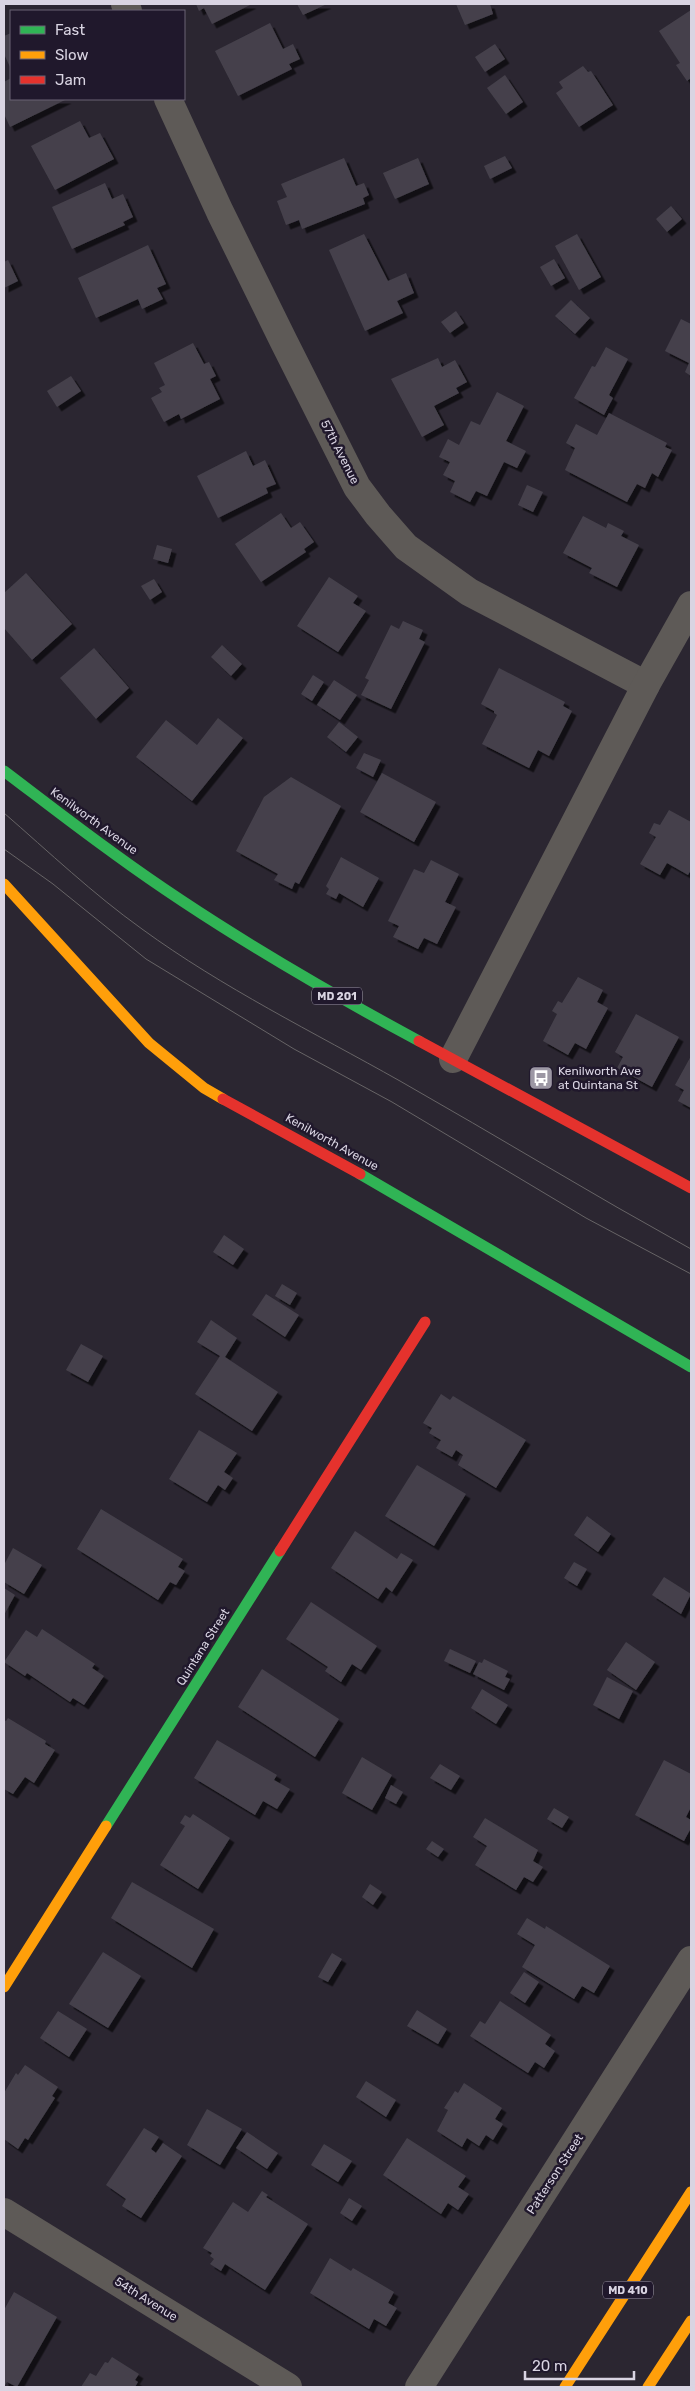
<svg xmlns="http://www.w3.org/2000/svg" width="695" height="2391" font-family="Rubik,sans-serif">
<defs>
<filter id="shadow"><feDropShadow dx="4.5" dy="4.5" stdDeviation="0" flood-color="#0009"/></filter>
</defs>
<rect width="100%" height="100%" fill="#2b2631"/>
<g fill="#45414b" filter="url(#shadow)">
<polygon points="196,4 252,4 212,24 204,8 199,11"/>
<polygon points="297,4 327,4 303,15"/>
<polygon points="456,4 490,4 493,14 465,25"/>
<polygon points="691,10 691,78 687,81 676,65 680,63 659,31"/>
<polygon points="270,23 283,49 293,44 300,59 289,64 292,69 238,96 215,51"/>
<polygon points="11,33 11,69 4,54 4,36"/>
<polygon points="495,44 505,59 485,72 475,57"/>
<polygon points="583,66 588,72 591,71 613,105 579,127 556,93 563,88 559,82"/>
<polygon points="505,75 523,102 506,114 487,88"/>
<polygon points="11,78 11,99 67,99 10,127 4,114 4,82"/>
<polygon points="80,121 89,138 100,133 114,159 55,190 31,146"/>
<polygon points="505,156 512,168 490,179 484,166"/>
<polygon points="344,158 356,186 364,183 369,195 363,198 365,204 302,229 299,220 286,225 277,201 287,197 281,184"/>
<polygon points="418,158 429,184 395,199 383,173"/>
<polygon points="105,183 112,199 123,194 133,217 123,222 125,225 72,249 52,207"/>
<polygon points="671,206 682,219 667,232 656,219"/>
<polygon points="364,234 388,281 406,273 414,293 397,301 403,313 365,331 329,250"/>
<polygon points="577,234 601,277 579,290 555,246"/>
<polygon points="148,245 166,284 157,288 163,299 142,309 138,299 96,318 78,278"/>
<polygon points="554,259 565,278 551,286 540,267"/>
<polygon points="8,260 18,281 4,288 4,262"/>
<polygon points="571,300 590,318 575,334 555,316"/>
<polygon points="456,311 464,323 450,333 441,322"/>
<polygon points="681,319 691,324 691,376 685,372 689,363 665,351"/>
<polygon points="193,343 204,364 209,362 216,376 210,379 220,399 181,419 179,414 164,422 151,398 162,392 159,388 165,385 154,363"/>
<polygon points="606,347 628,359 609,395 613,398 604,415 574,398 592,366 595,367"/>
<polygon points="438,358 442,367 455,360 467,382 456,388 459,393 434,406 444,425 422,437 391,379"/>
<polygon points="71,376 81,391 57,407 47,391"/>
<polygon points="497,392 524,406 506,441 526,451 517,468 504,462 487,496 476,491 470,502 450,492 455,481 443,475 450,462 439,457 448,439 459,445 471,421 480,425"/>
<polygon points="609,413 667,443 665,447 672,450 658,477 652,473 645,488 637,484 627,502 565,470 575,448 566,443 576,424 597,435"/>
<polygon points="246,451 253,466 265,460 276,484 266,488 268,493 218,518 197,476"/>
<polygon points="527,485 543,492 533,512 518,505"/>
<polygon points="281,513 291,528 300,522 314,542 304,549 306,552 261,582 235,544"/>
<polygon points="583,516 606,528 608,523 624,531 621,536 639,545 617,587 589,573 592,568 563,553"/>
<polygon points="157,545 172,549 168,563 153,559"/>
<polygon points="26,573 72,624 32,660 4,628 4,593"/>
<polygon points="329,577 358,596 353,603 366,611 338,652 297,626"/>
<polygon points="154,579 162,592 150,600 141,586"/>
<polygon points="403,621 423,630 419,639 425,642 391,709 361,695 369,680 365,678 391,625 399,629"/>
<polygon points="222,645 242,664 231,676 211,657"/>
<polygon points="94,648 129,688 96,719 60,678"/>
<polygon points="499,668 565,702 563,706 572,711 549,756 538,750 529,768 482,744 497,715 494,713 494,711 481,704"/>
<polygon points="313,675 324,682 312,701 301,694"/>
<polygon points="334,680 357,695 340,720 317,705"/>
<polygon points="218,718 243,738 192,801 136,757 166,720 197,745"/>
<polygon points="339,722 358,737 346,752 327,737"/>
<polygon points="364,753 381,760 373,777 356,768"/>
<polygon points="382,773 436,802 414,842 360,812"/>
<polygon points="291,777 341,806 299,884 295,882 292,889 274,880 278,874 236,851 264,797"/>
<polygon points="669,810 691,822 691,870 688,875 667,863 660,875 640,864 656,837 649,833 654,823 660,825"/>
<polygon points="341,857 379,878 363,907 339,893 336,899 326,894 329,889 326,886"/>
<polygon points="431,860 459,874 445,902 456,907 437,944 424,938 418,949 393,937 399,926 388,921 414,869 424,873"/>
<polygon points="578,977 603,990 597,1002 608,1008 586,1049 575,1043 568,1055 543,1041 557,1014 552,1011 558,1001 562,1003"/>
<polygon points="636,1014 679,1037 652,1087 617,1068 623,1057 615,1052"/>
<polygon points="691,1056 691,1108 678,1101 684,1090 675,1085"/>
<polygon points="224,1235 244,1249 233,1265 213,1252"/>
<polygon points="282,1284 297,1293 290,1305 275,1296"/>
<polygon points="266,1294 299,1315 285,1337 252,1315"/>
<polygon points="211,1320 237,1338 225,1357 278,1392 252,1431 195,1394 220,1356 197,1342"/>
<polygon points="81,1344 103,1356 88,1382 66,1370"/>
<polygon points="441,1394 450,1400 453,1396 526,1440 496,1488 458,1465 463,1455 456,1450 452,1457 436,1448 441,1440 429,1433 432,1428 423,1423"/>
<polygon points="199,1430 237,1453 224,1472 233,1478 225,1490 218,1485 207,1502 169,1479"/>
<polygon points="417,1465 466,1494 434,1546 385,1516"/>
<polygon points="101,1509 183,1559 178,1567 185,1571 176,1585 170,1582 158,1600 77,1549"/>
<polygon points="587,1516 611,1534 598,1552 574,1535"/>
<polygon points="355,1531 397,1559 401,1553 413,1560 392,1592 386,1587 378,1599 331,1568"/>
<polygon points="13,1548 42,1565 24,1594 4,1582 4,1565"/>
<polygon points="574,1562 587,1569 577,1586 564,1578"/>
<polygon points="664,1577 691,1594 681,1614 652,1595"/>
<polygon points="4,1588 15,1595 4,1615"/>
<polygon points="311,1602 377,1646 361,1670 352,1664 341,1682 325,1671 328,1667 286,1639"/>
<polygon points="42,1629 95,1664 92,1668 104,1676 84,1705 73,1698 70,1702 27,1673 25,1676 4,1662 26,1630 37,1637"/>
<polygon points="626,1642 655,1662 636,1690 607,1670"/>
<polygon points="450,1649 476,1661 470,1673 444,1661"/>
<polygon points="484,1659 508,1671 505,1677 510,1679 504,1690 473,1674 479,1662 482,1663"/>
<polygon points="262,1669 339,1719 315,1757 238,1707"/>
<polygon points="607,1677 633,1691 619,1719 593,1705"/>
<polygon points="482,1689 508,1705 496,1724 471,1708"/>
<polygon points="8,1718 46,1741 45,1744 55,1750 34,1783 25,1777 13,1794 4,1789 4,1720 6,1721"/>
<polygon points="217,1740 277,1775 274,1780 290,1789 277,1809 263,1801 255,1815 194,1778"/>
<polygon points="362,1757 392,1775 372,1810 342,1793"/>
<polygon points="664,1760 691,1774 691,1807 686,1817 691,1820 691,1828 684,1841 635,1815"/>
<polygon points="440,1764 460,1776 451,1790 430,1778"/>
<polygon points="391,1785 403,1792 396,1804 385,1798"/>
<polygon points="554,1808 569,1817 562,1828 547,1819"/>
<polygon points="193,1814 230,1838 198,1889 160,1865 185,1826 180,1823 185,1815 190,1818"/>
<polygon points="485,1818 538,1850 533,1861 543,1867 533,1882 524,1877 516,1890 475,1865 487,1846 473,1837"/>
<polygon points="432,1841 444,1849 438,1857 426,1849"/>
<polygon points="132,1882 214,1929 192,1968 111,1918"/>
<polygon points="370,1884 382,1892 373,1905 362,1897"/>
<polygon points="527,1918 545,1929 546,1926 610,1966 594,1993 582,1986 574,1999 522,1967 535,1945 517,1934"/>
<polygon points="103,1952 141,1976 108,2028 69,2004"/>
<polygon points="332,1953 342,1959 328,1982 318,1977"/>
<polygon points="524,1972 539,1982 525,2003 510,1993"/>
<polygon points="500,2001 551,2035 545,2044 555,2051 544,2068 535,2062 528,2073 470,2036 480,2021 485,2024"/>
<polygon points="417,2010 447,2029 438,2044 407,2026"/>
<polygon points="58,2011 87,2029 69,2057 40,2038"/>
<polygon points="25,2065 58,2087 52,2096 55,2098 28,2140 25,2138 18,2149 4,2139 4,2093 16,2073 18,2075"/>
<polygon points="366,2081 396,2100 386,2117 356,2097"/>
<polygon points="464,2083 502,2108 495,2119 503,2124 493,2140 486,2135 479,2146 467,2138 462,2147 437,2131 448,2110 444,2108 455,2091 458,2093"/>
<polygon points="207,2109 242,2129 220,2165 187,2145"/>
<polygon points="144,2128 159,2137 151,2149 156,2153 163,2143 182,2156 141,2218 122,2206 126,2199 106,2185"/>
<polygon points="247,2132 278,2153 267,2169 236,2148"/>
<polygon points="407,2138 466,2176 458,2187 469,2194 458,2210 448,2203 441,2214 383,2175"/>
<polygon points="324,2144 352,2161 338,2182 311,2165"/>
<polygon points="262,2191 268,2195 266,2197 308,2224 265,2290 225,2264 221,2271 210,2264 214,2259 210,2256 212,2253 203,2248 233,2202 248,2212"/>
<polygon points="349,2198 362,2206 352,2221 340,2213"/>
<polygon points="330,2258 351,2271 353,2268 394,2292 388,2303 397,2308 386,2326 374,2319 369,2329 310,2293"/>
<polygon points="14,2292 57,2317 17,2387 7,2382 4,2387 4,2310"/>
<polygon points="112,2357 139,2374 135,2380 138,2382 135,2387 81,2387 90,2373 96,2376 105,2362 108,2363"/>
</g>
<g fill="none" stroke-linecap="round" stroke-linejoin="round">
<g stroke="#5e5a57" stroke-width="28">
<polyline points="125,4 128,11"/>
<polyline points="168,99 220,212 284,342 357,487 378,515 406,547 469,592 646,685"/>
<polyline points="453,1059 646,685 691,605"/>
<polyline points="4,2212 288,2387"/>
<polyline points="419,2387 691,1960"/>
</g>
<g stroke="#30b455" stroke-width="11">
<path d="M 4,771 C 41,799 78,828 116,855 C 212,925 315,985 419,1041"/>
<polyline points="360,1174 691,1367"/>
<polyline points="106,1826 280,1551"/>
</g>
<g stroke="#ff9f0a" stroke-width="11">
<polyline points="4,884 149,1043 204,1088 223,1099"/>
<polyline points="4,1987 106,1826"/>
<polyline points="565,2387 691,2192"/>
<polyline points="648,2387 691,2321"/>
</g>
<g stroke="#e5322d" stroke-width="11">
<polyline points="419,1041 691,1188"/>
<polyline points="223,1099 360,1174"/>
<polyline points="280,1551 425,1322"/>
</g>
<g stroke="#676466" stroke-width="1">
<path d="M 4,813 C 49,852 93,894 142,929 C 223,988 313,1032 400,1081 C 497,1136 593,1195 691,1249"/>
<polyline points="4,849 53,884 146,959 294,1049 392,1102 586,1218 691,1274"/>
</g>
</g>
<defs>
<symbol id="bus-square" viewBox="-11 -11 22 22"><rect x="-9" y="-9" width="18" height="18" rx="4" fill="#9c97a4" stroke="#20182c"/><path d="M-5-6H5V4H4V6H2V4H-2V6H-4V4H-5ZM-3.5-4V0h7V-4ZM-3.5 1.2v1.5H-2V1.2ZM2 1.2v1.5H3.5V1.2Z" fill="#fff"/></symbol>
</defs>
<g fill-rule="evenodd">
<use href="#bus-square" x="527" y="1064" width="28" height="28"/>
</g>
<g text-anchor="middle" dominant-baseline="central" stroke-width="5" stroke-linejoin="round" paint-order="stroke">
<g fill="#20182c" stroke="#a29cab" stroke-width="1">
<rect x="312" y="987.5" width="50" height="17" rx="4"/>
<rect x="603" y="2281.5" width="50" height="17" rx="4"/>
</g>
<g font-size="11" font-weight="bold" fill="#d9d4e2">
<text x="337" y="996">MD 201</text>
<text x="628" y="2290">MD 410</text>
</g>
<g font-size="12" fill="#d9d4e2" stroke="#20182c">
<text transform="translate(340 452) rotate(63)">57th Avenue</text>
<text transform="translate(94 821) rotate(36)">Kenilworth Avenue</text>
<text transform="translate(332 1142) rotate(29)">Kenilworth Avenue</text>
<text transform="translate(203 1647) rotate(-58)">Quintana Street</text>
<text transform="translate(555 2174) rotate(-57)">Patterson Street</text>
<text transform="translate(146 2299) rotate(32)">54th Avenue</text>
</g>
<g font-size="12" fill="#d9d4e2" stroke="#20182c" text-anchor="start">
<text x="558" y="1071">Kenilworth Ave<tspan x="558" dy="14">at Quintana St</tspan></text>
</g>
</g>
<rect width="695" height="2391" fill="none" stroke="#d9d4e2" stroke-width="10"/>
<rect x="10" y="10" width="175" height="90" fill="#20182c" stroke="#6a6375"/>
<rect x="20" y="26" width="25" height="8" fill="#30b455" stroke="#6a6375"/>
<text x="55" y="35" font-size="15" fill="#d9d4e2">Fast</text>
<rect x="20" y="51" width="25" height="8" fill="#ff9f0a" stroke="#6a6375"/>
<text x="55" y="60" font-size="15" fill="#d9d4e2">Slow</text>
<rect x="20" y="76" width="25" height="8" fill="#e5322d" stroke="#6a6375"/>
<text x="55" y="85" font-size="15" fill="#d9d4e2">Jam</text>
<path d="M525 2371v8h109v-8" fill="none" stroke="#d9d4e2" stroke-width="2.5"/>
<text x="532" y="2371" font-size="15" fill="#d9d4e2" stroke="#20182c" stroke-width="4" paint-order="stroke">20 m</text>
</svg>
